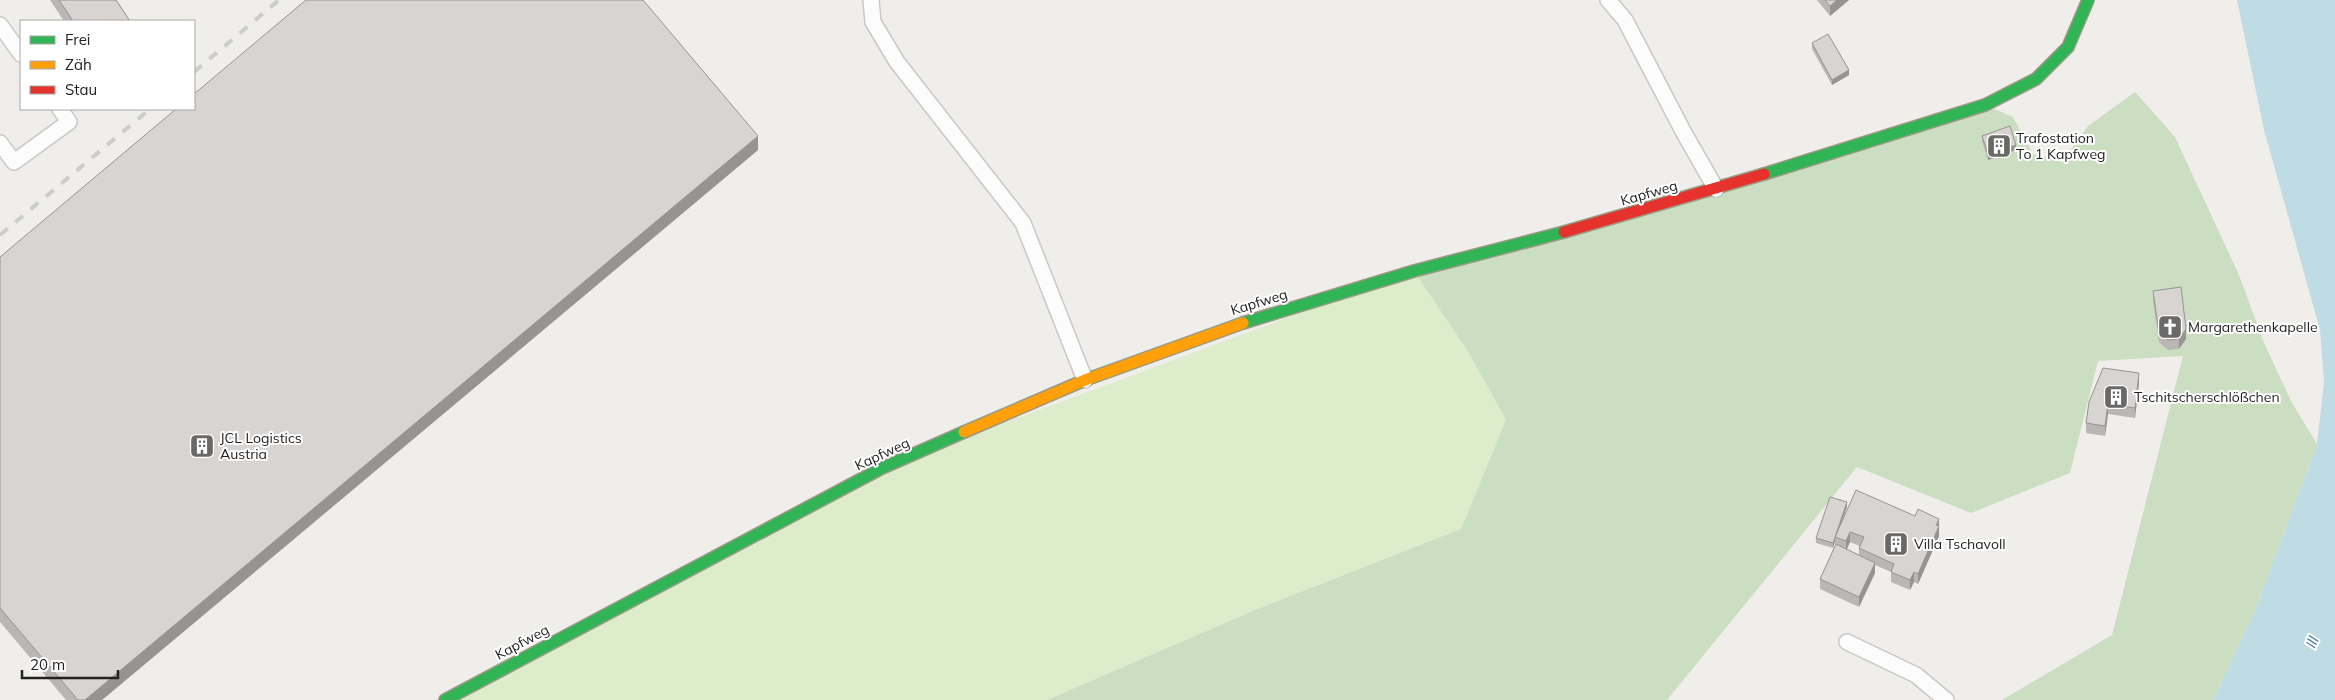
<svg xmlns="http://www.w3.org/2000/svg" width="2335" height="700" font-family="Mulish,sans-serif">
<rect width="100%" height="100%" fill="#f0eeeb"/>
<polygon fill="#ddeccb" points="1414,271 1469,353 1506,420 1461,529 1255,610 1047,700 445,700 882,468"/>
<polygon fill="#cbdec1" points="2135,92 2175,137 2239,275 2264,343 2292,403 2317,444 2255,610 2213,700 2002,700 2112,635 2183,356 2098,361 2070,473 1971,513 1857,467 1667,700 1047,700 1255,610 1461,529 1506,420 1469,353 1414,271 1985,105 2013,117 2033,154 2062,162 2088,126"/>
<polygon fill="#bfdbe3" points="2237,0 2335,0 2335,700 2213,700 2255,610 2317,444 2324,382 2320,330 2264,130"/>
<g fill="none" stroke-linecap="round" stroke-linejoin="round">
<defs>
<g id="lane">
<polyline points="871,0 873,22 897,62 1023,223 1085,380"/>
<polyline points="1608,0 1625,20 1684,133 1716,189"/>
<polyline points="0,25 21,54"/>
<polyline points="0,143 14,162 69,122 60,109"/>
<polyline points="1847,642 1916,675 1946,700"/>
</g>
<g id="fast">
<polyline points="1764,174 1985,105 2036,79 2068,47 2088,0"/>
<polyline points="1243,323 1414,271 1564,232"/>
<polyline points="445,700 882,468 964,432"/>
</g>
<polyline id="slow" points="964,432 1085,380 1243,323"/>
<polyline id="jam" points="1564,232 1764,174"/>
</defs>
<use href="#lane" stroke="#c9c8c7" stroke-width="18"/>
<use href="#fast" stroke="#999a82" stroke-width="14"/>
<use href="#slow" stroke="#999a82" stroke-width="14"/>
<use href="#jam" stroke="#999a82" stroke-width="14"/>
<use href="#lane" stroke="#fdfcfc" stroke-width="15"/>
<use href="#fast" stroke="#30b455" stroke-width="11"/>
<use href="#slow" stroke="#ff9f0a" stroke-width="11"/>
<use href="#jam" stroke="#e5322d" stroke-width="11"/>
<g stroke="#ccc" stroke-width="4" stroke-dasharray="10 10" stroke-linecap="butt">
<polyline points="194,72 279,0"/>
<polyline points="0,235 150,109"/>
</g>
</g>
<g fill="#b9b6b5" fill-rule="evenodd">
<polygon points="50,0 116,0 130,21 64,21"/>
<polygon points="1817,0 1849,0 1830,16"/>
<polygon points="1812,43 1849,75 1832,85 1812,49"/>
<polygon points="1982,136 2016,150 1988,160 1982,141"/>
<polygon points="758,150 102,700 66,700 0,622 0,257"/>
<polygon points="2153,291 2186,339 2179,349 2168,350 2159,342 2153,301"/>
<polygon points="2139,383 2135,418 2108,414 2105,436 2086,433 2086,423 2089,402"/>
<path d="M 1847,507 L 1841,522 L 1939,526 L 1939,536 L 1918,584 L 1914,582 L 1910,590 L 1891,582 L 1891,572 L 1875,565 L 1875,573 L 1859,607 L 1820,589 L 1820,579 L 1835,546 L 1835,541 L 1833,548 L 1816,543 L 1816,538 ZM 1850,542 L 1860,546 L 1859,548 L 1859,555 L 1847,549 Z"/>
</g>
<g fill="#969493">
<polygon points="1837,0 1849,0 1830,16 1830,6"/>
<polygon points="1849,70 1849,75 1832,85 1832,80"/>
<polygon points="758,136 758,150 102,700 85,700"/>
<polygon points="2016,145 2016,150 1988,160 1988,154"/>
<polygon points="2186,329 2186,339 2179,349 2179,339"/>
<polygon points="2139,373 2139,383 2135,418 2135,408"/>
<polygon points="2108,404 2108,414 2105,436 2105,426"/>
<polygon points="1847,502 1847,507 1836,537 1835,537 1835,541 1833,548 1833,543"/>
<polygon points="1939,519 1939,536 1918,584 1918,574"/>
<polygon points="1850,532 1850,542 1846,551 1846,541"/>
<polygon points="1875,563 1875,573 1859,607 1859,597"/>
<polygon points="1914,572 1914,582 1910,590 1910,580"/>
</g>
<g fill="#d7d4d2" stroke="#969493">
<polygon points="59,0 116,0 130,21 73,21"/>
<polygon points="306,0 643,0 758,136 85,700 78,700 0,608 0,257 176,109 194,109 194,94"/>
<polygon points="1825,0 1837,0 1830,6"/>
<polygon points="1828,34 1849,70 1832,80 1812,43"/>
<polygon points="2010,126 2016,145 1988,154 1982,136"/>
<polygon points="2181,287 2186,329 2179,339 2168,340 2159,332 2153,291"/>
<polygon points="2103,368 2139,373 2135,408 2108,404 2105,426 2086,423 2089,402"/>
<polygon points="1856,490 1915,516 1918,509 1939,519 1936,525 1939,526 1918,574 1914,572 1910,580 1891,572 1894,564 1859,548 1864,537 1850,532 1846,541 1835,537"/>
<polygon points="1830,497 1847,502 1833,543 1816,538"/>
<polygon points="1836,544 1875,563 1859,597 1820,579"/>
</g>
<defs>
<symbol id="building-square" viewBox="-11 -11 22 22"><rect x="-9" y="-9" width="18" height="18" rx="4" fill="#6a6968" stroke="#fff"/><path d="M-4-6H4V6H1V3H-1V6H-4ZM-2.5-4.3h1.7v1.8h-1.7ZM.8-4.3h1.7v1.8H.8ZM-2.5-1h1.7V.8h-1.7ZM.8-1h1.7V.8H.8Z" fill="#fff"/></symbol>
<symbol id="church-square" viewBox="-11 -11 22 22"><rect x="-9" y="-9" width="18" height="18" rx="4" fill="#6a6968" stroke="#fff"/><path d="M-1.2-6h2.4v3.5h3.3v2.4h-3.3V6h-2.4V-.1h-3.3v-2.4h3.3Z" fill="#fff"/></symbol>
</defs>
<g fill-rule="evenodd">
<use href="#building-square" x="1985" y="132" width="28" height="28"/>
<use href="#church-square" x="2156" y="313" width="28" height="28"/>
<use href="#building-square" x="2102" y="383" width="28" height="28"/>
<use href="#building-square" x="188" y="432" width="28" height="28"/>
<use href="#building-square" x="1882" y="530" width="28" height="28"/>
</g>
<g text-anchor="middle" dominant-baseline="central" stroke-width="4" stroke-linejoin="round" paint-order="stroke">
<g font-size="14" fill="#222" stroke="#fff" text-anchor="start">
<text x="2016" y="138">Trafostation<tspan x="2016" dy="16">To 1 Kapfweg</tspan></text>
<text x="2188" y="327">Margarethenkapelle</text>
<text x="2134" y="397">Tschitscherschlößchen</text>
<text x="220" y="438">JCL Logistics<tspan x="220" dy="16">Austria</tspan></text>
<text x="1914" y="544">Villa Tschavoll</text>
</g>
<g font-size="14" fill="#222" stroke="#fff">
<text transform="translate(1649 193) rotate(-16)">Kapfweg</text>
<text transform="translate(1259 302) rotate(-17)">Kapfweg</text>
<text transform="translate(882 454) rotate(-25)">Kapfweg</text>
<text transform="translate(522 642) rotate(-28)">Kapfweg</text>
</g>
<g font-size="15" font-style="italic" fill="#4a7aab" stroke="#fff">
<text transform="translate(2312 642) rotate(-66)">Ill</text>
</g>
</g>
<rect x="20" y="20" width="175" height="90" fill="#ffffff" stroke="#a7a7a7"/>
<rect x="30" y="36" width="25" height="8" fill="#30b455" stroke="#a7a7a7"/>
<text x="65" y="45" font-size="15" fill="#222222">Frei</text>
<rect x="30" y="61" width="25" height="8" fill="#ff9f0a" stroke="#a7a7a7"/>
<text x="65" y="70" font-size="15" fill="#222222">Zäh</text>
<rect x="30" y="86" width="25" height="8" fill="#e5322d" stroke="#a7a7a7"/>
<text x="65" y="95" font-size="15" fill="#222222">Stau</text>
<path d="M22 670v8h96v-8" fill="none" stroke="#222222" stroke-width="2.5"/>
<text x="30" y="670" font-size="15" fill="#222222" stroke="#ffffff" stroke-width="4" paint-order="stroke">20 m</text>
</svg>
